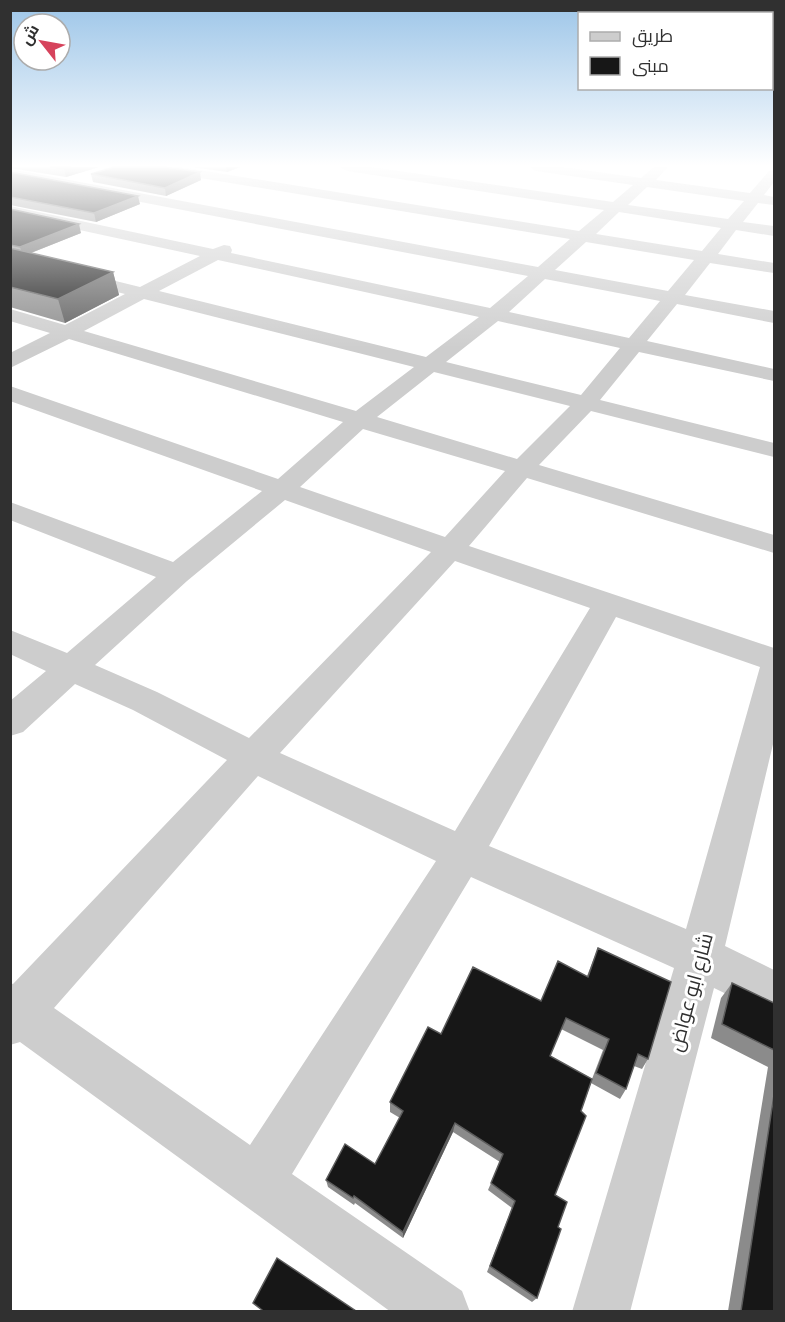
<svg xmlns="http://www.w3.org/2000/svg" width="785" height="1322" font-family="Manrope,Cairo,sans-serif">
<rect width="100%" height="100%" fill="#fff"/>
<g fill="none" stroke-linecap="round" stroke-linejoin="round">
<path fill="#cdcdcd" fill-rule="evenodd" d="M 151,167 L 180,167 L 579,231 L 604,210 L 347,171 L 340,167 L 371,167 L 613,202 L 633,185 L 536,171 L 529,167 L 562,167 L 641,178 L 654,167 L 668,167 L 656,180 L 750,193 L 769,171 L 774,170 L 774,182 L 764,195 L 774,197 L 774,205 L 758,203 L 743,222 L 774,226 L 774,236 L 736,230 L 718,254 L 774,263 L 774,273 L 710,263 L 685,295 L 774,311 L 774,323 L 677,304 L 647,341 L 774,369 L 774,381 L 639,352 L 600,400 L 774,443 L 774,457 L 591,411 L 539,465 L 774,535 L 774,553 L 527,478 L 469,546 L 774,648 L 774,740 L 725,946 L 774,970 L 774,1017 L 714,988 L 630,1312 L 572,1312 L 674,968 L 471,877 L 292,1174 L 462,1291 L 470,1312 L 391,1312 L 20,1042 L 10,1045 L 10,983 L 13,984 L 227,760 L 133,710 L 75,684 L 23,732 L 10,736 L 10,701 L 46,671 L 10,654 L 10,630 L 67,653 L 156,577 L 10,520 L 10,502 L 173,562 L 262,491 L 10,401 L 10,386 L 278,479 L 343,422 L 69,339 L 10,368 L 10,353 L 50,333 L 10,321 L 10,309 L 65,325 L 125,294 L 10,265 L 10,255 L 140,287 L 200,256 L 10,215 L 10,206 L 213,249 L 224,245 L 230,246 L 232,250 L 231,253 L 490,308 L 528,276 L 10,177 L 10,169 L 538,267 L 570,239 L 158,171 ZM 647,187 L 744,201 L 728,219 L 628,205 ZM 619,212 L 721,228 L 702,251 L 596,234 ZM 586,242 L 694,260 L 668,291 L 555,270 ZM 218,260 L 479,317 L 426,357 L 159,291 ZM 545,279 L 660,301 L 629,338 L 509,312 ZM 144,299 L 414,367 L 356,411 L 84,331 ZM 498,321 L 620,348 L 581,395 L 446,362 ZM 434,372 L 570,406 L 517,459 L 377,417 ZM 363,429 L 505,471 L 445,537 L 300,487 ZM 285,500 L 431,552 L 249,738 L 157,692 L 95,665 L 187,581 ZM 455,561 L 590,608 L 455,831 L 280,753 ZM 616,617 L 760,667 L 686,929 L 489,846 ZM 258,776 L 436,861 L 250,1145 L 54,1008 Z"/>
</g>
<g fill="#8b8b8b" fill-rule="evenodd">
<polygon points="10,167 99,167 66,177 10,168"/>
<polygon points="192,167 240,167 227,172"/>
<polygon points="10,172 140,204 96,222 10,205"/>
<polygon points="91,174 201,180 166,196 93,182"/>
<polygon points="10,209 81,233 31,253 113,272 119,295 65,323 10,307"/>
<path d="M 598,948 L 648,1059 L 642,1069 L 634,1066 L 626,1089 L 620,1099 L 591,1083 L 581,1111 L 555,1195 L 558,1227 L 537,1298 L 532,1302 L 487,1272 L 512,1208 L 488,1190 L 500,1162 L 453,1132 L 403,1238 L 355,1203 L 354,1205 L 328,1187 L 326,1180 L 375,1164 L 400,1118 L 390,1112 L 390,1102 L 441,1034 L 541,1001 L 587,976 ZM 561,1029 L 603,1050 L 592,1079 L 550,1056 Z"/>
<polygon points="732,983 774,1003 774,1311 728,1311 768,1067 711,1038 721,998"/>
</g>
<g fill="#5d5d5d">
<polygon points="71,167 99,167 66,177 64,169"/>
<polygon points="226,167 240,167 227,172"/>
<polygon points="200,172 201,180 166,196 165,188"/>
<polygon points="138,196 140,204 96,222 94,213"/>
<polygon points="79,224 81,233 23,256 20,247"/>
<polygon points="113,272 119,295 65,323 58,299"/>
<polygon points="455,1123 453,1132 403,1238 403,1232"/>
</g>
<g fill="#171717" stroke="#5d5d5d" stroke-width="1.5">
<polygon points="50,167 71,167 64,169"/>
<polygon points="114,167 164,167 200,172 165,188 91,174"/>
<polygon points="10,172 138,196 94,213 10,197"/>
<polygon points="10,209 79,224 20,247 10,245"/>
<polygon points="10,248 113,272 58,299 10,287"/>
<polygon points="598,948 671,982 648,1059 638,1054 626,1089 596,1073 609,1039 566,1018 550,1056 592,1079 581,1111 586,1116 555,1195 567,1202 558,1227 561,1229 537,1298 490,1266 515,1201 491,1183 503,1154 455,1123 403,1232 354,1196 353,1198 326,1180 345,1144 375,1164 403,1111 390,1102 428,1027 441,1034 473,967 541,1001 558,961 588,977"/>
<polygon points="732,983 774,1003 774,1050 722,1024"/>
<polygon points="774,1095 774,1311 741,1311"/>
<polygon points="277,1258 356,1311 261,1311 262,1310 253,1303"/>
</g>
<linearGradient id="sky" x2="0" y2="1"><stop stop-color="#9cc5e8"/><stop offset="0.47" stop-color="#fff"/><stop offset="1" stop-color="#fff" stop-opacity="0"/></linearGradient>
<rect width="785" height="352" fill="url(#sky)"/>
<g text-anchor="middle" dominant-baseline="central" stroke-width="6" stroke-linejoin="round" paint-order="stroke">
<g font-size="20" fill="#303030" stroke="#fff">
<text transform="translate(690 992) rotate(-75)">شارع ابو عواض</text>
</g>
</g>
<rect width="785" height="1322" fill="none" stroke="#303030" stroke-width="24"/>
<rect x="578" y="12" width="195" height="78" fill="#ffffff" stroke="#acacac" stroke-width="1.5"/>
<rect x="590" y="32" width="30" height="9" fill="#cdcdcd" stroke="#acacac" stroke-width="1.5"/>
<text x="632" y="42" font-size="18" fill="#303030">طريق</text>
<rect x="590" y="57" width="30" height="18" fill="#171717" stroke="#acacac" stroke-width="1.5"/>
<text x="632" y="72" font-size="18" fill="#303030">مبنى</text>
<g transform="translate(42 42) rotate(301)"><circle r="28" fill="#ffffff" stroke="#acacac" stroke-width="1.5"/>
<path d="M0-4.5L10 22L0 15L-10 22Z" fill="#d6435c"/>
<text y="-9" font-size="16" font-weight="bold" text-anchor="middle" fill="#303030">ش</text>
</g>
</svg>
